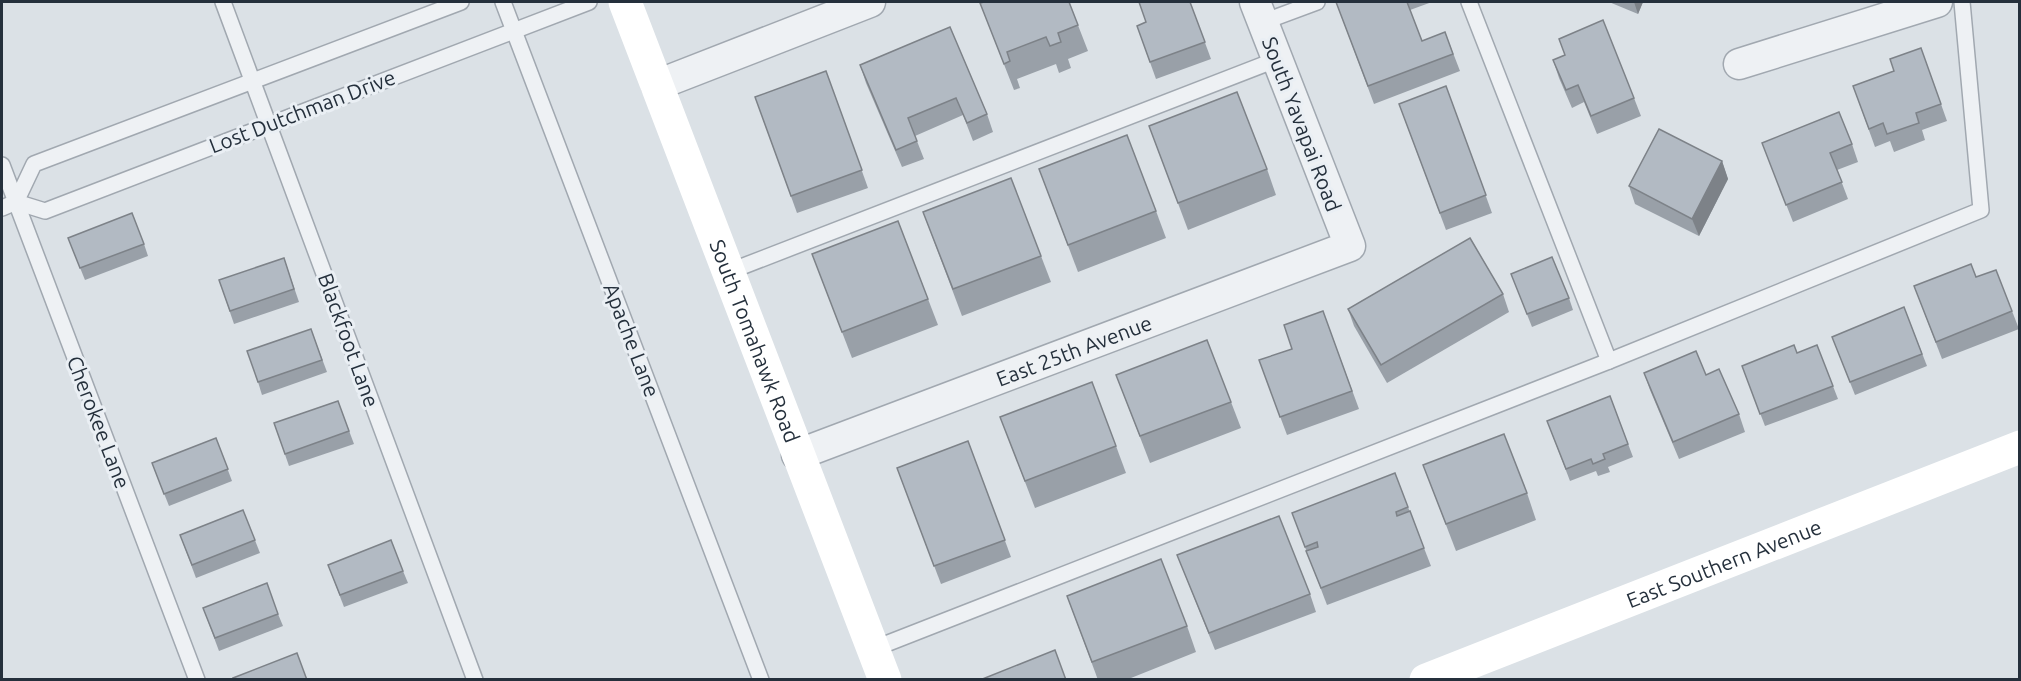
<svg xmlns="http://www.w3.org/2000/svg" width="2021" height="681" font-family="Ubuntu,sans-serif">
<rect width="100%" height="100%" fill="#dbe1e6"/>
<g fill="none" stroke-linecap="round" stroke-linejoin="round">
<defs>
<g id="lane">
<polyline points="223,2 475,680"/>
<polyline points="503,2 761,680"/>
<polyline points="1469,2 1609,361"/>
<polyline points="1263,22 1317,2"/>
<polyline points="2,165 197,680"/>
<polyline points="16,202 45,211 589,2"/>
<polyline points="2,208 16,202 34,164 461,2"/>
<polyline points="728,272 1278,59"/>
<polyline points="873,649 1609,361 1981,210 1962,2"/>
</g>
<g id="street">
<polyline points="1739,64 1937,2"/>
<polyline points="657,85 870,2"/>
<path id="s1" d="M 797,455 L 1350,246 L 1255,2"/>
</g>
</defs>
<use href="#lane" stroke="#a1a8b0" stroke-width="18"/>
<use href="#street" stroke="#a1a8b0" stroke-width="33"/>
<use href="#lane" stroke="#eef1f4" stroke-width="15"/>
<use href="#street" stroke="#eef1f4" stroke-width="30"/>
<g stroke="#fff" stroke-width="33">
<path id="s2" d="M 625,2 L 885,680"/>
<path id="s3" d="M 1426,680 L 2020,447"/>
</g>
</g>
<g fill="#99a0a8">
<polygon points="1069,2 1088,51 1068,59 1071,68 1059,73 1056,64 1017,79 1020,88 1014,90 980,3"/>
<polygon points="1190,2 1211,59 1156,79 1137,26"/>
<polygon points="1336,2 1432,2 1410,10 1422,41 1445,32 1460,71 1374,104"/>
<polygon points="1609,2 1643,2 1638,14"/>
<polygon points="950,27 987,114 993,132 973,141 963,115 915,136 924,159 902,167 866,83 860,65"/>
<polygon points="1559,39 1634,98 1641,116 1597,134 1584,102 1572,108 1559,78 1553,60 1565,55"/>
<polygon points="1921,48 1947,121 1922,130 1925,140 1894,152 1890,141 1875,147 1853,86 1894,71"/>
<polygon points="826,71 868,188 797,213 755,97"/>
<polygon points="1446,86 1492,213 1446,230 1399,104"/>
<polygon points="1149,126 1267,169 1276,195 1188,230"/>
<polygon points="1762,143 1852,144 1858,162 1837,170 1848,199 1793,222"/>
<polygon points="1722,161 1728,179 1699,236 1635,204 1629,186"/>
<polygon points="1039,169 1156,211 1166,238 1078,272"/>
<polygon points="923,212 1041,256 1051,282 962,316"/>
<polygon points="68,238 144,244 148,256 85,280"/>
<polygon points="812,254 928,299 938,325 852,358"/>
<polygon points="284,258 299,302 234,324 219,280"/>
<polygon points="1511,274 1569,298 1573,310 1532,327"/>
<polygon points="1914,286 2012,311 2019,329 1942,359"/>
<polygon points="1503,294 1509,312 1387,383 1354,326 1348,309"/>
<polygon points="1904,307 1927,366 1855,395 1832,337"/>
<polygon points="1323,311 1359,409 1287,435 1259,360 1292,349"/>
<polygon points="311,329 327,372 262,395 258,382"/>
<polygon points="1817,345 1838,399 1765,426 1742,366 1797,353"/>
<polygon points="1644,373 1706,375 1739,414 1745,432 1679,459 1650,390"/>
<polygon points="1116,375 1231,402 1241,428 1150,463"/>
<polygon points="1610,396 1633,457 1608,467 1610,472 1598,476 1596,471 1570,481 1547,421"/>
<polygon points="338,401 354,444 289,466 274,423"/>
<polygon points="1000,417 1116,446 1126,473 1035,508"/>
<polygon points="216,438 232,481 169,506 152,463"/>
<polygon points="968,441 1011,557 941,584 897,468"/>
<polygon points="1423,465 1527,493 1536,520 1456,551"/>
<polygon points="1408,507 1431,566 1327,605 1292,513"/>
<polygon points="243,510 260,553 196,578 180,535"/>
<polygon points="1177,555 1310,594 1316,612 1215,650"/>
<polygon points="328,565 403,571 408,583 344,607"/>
<polygon points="1067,596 1187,626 1196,652 1126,680 1098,680"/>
<polygon points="203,608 278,614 283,626 219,651"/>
</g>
<g fill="#7d8288">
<polygon points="1634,2 1643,2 1638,14"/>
<polygon points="1722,161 1728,179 1699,236 1692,219"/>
</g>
<g fill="#b2bac3" stroke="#7d8288" stroke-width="1.5">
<polygon points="984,2 1069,2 1078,25 1058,33 1061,42 1050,46 1046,37 1007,52 1010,61 1004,64 980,3"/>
<polygon points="1139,2 1190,2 1205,42 1150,62 1137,26 1146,22"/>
<polygon points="1336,2 1407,2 1422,41 1445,32 1453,54 1368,86"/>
<polygon points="1603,20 1634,98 1591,116 1578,85 1566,90 1553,60 1565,55 1559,39"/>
<polygon points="950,27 987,114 967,123 956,98 908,118 917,141 896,150 860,65"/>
<polygon points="1921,48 1941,104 1916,113 1919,123 1887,134 1883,123 1869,129 1853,86 1894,71 1890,59"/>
<polygon points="826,71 862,170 791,196 755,97"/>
<polygon points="1446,86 1486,195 1440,213 1399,104"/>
<polygon points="1237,92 1267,169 1178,203 1149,126"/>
<polygon points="1839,112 1852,144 1830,153 1842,182 1786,205 1762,143"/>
<polygon points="1659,129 1722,161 1692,219 1629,186"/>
<polygon points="1127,135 1156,211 1068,245 1039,169"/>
<polygon points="1011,178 1041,256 953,289 923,212"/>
<polygon points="132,213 144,244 80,268 68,238"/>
<polygon points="898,221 928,299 842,332 812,254"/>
<polygon points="1470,238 1503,294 1381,365 1348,309"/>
<polygon points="1552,257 1569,298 1527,314 1511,274"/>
<polygon points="284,258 294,289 230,311 219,280"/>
<polygon points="1971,264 1976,277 1996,270 2012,311 1936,342 1914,286"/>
<polygon points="1904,307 1922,354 1850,382 1832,337"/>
<polygon points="1323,311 1352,391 1280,417 1259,360 1292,349 1284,325"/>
<polygon points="311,329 322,360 258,382 247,351"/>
<polygon points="1207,340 1231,402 1140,436 1116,375"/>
<polygon points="1794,345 1797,353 1817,345 1833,386 1760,414 1742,366"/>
<polygon points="1696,351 1706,375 1719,369 1739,414 1673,442 1644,373"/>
<polygon points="1092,382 1116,446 1025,481 1000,417"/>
<polygon points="1610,396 1628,444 1603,454 1605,459 1593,464 1591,459 1566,469 1547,421"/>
<polygon points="338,401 349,431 285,454 274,423"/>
<polygon points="1504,434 1527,493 1446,524 1423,465"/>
<polygon points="216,438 228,469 164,494 152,463"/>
<polygon points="968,441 1005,540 934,566 897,468"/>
<polygon points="1395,473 1408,507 1396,512 1397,516 1410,511 1424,548 1321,588 1306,551 1318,547 1317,542 1305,547 1292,513"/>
<polygon points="243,510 255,540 192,565 180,535"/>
<polygon points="1279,516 1310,594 1209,633 1177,555"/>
<polygon points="391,540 403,571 340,595 328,565"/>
<polygon points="1161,559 1187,626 1092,662 1067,596"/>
<polygon points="267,583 278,614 215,638 203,608"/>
<polygon points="1055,650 1066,680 980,680"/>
<polygon points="297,653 307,680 234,680 233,678"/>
</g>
<g text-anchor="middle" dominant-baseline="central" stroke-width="6" stroke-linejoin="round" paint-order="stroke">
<g font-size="21" fill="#25303c" stroke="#eaeff4">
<text transform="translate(302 111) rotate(-21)">Lost Dutchman Drive</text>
<text transform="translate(1302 124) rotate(69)">South Yavapai Road</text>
<text transform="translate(349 340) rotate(70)">Blackfoot Lane</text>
<text transform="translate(632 340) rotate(69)">Apache Lane</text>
<text stroke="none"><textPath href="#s2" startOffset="363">South Tomahawk Road</textPath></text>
<text stroke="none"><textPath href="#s1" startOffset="296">East 25th Avenue</textPath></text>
<text transform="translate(99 422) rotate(69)">Cherokee Lane</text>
<text stroke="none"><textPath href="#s3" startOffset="320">East Southern Avenue</textPath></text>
</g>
</g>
<rect width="2021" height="681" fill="none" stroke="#25303c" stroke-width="6"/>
</svg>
